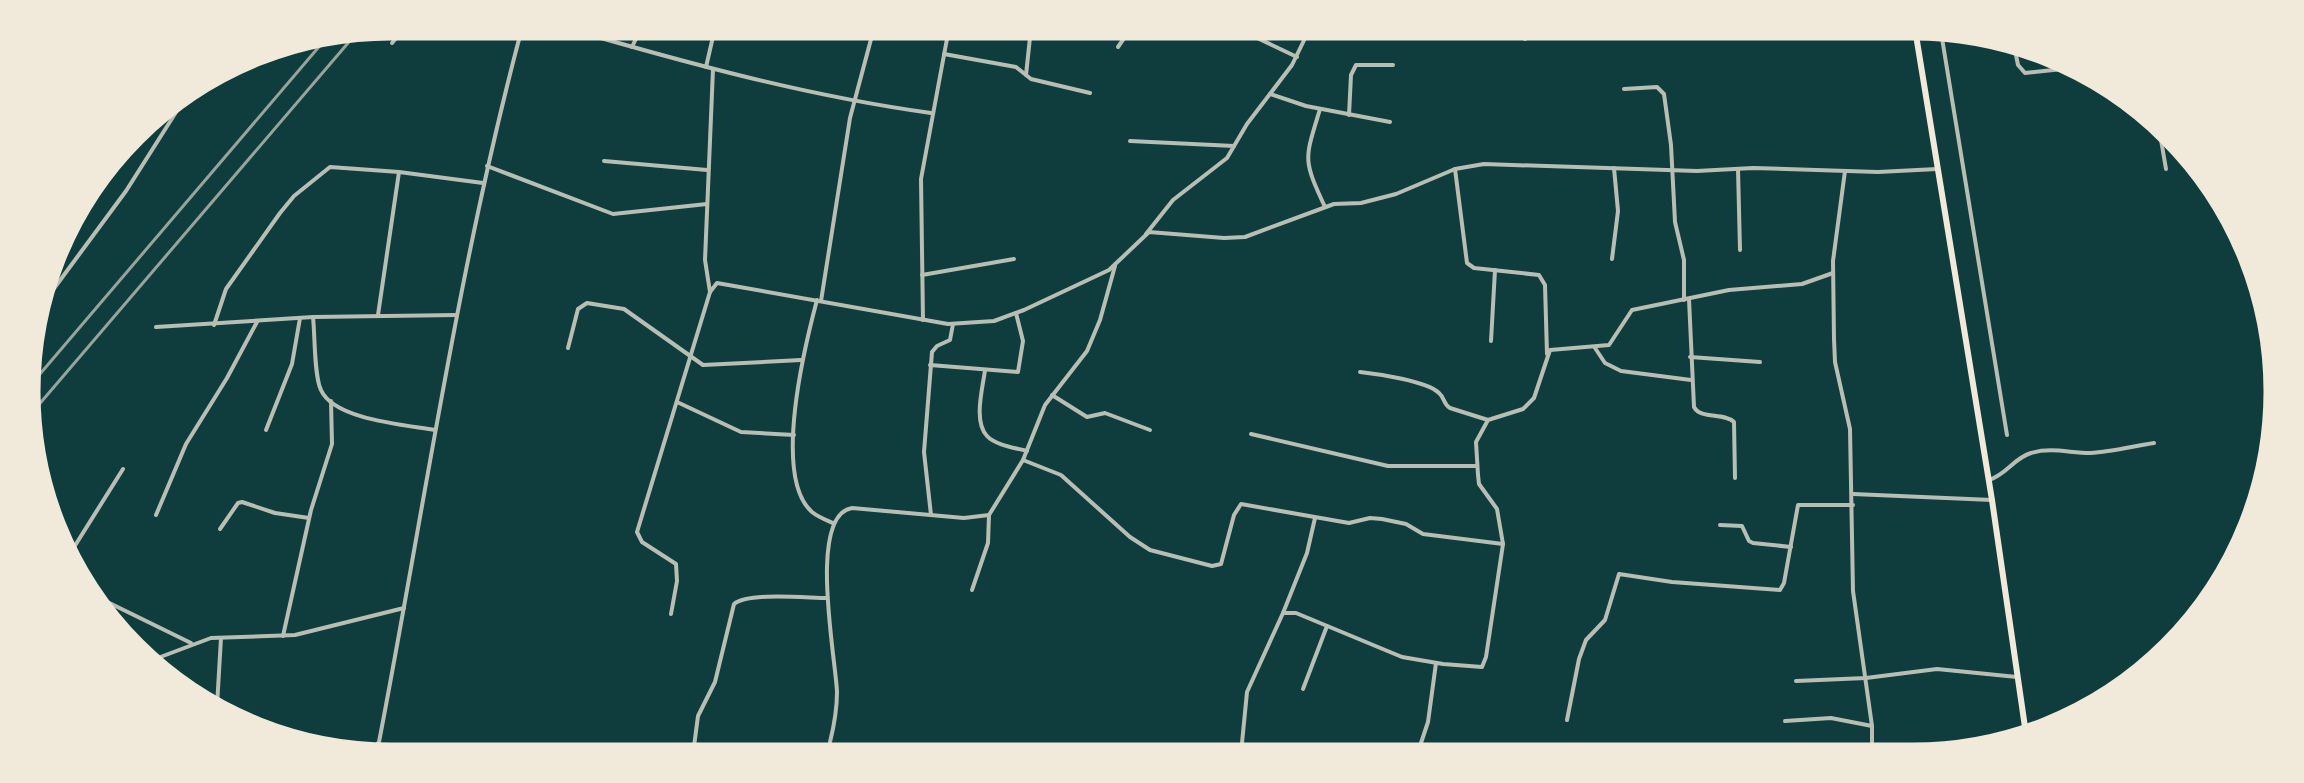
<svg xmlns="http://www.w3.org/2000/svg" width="2304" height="783" font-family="'Alegreya Sans',sans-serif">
<rect width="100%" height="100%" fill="#0f3d3e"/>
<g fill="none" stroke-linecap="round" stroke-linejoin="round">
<g stroke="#b8beb3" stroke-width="4">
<path d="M 566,28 C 687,63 807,96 931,113"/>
<polyline points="1226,28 1253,36 1297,57"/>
<polyline points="1941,32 2007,435"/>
<polyline points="1525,39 1526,28"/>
<polyline points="392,43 404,28"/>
<polyline points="2014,45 2018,65 2025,73 2063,69"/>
<polyline points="632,47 641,28"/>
<polyline points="1118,47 1131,28"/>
<polyline points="944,54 1016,67 1031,79 1090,93"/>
<polyline points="706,67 715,28"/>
<polyline points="1026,75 1031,28"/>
<polyline points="1624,89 1657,87 1664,94 1671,145 1675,222 1684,260 1684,300"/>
<polyline points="1270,94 1306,106 1390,122"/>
<path d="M 1320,109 C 1305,159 1302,158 1325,207"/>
<polyline points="1349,115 1351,75 1356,65 1393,65"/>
<polyline points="2160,134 2166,169"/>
<polyline points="1130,141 1234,146"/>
<polyline points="604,161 707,170"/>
<polyline points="487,166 613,214 707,204"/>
<polyline points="1455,169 1467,263 1474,268 1539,275 1545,285 1547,354"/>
<polyline points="1738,169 1740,250"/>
<polyline points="1845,171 1833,261 1834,339 1835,362 1850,429 1853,591 1872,726 1872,752"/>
<polyline points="1146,234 1173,200 1227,158 1247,124 1292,65 1310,28"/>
<polyline points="1612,259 1618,211 1614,168"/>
<polyline points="922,275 1014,259"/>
<polyline points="710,292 705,260 713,69"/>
<path d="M 1689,299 L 1694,407 C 1701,420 1723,412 1734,422 L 1735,478"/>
<path d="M 817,300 C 805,345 772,477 812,512 C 818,517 826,520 833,523"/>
<polyline points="821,301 850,118 874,28"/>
<polyline points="44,302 126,191 185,98"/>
<polyline points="378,315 399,172"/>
<path d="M 313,317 C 315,334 314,376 321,390 C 334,420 407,425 435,430"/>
<polyline points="923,320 921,179 949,28"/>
<polyline points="214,325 226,289 280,213 294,196 330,167 399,172 483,183"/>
<polyline points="156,327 313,317 457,315"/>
<polyline points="1491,341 1495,270"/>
<polyline points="568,348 578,309 587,303 624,309 703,365 801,360"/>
<polyline points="1595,348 1605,363 1621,371 1691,380"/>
<polyline points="1690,357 1760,362"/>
<polyline points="930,365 1018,372 1023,341 1016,313"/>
<path d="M 985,370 C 983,387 973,421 987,436 C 995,445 1016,448 1027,451"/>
<path d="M 1360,372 C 1378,374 1427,381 1439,393 C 1445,398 1443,404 1450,408 L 1488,420"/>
<polyline points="1052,395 1087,417 1105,413 1150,430"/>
<polyline points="677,402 741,432 794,435"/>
<polyline points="266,430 292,364 300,318"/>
<polyline points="1251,434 1388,466 1477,466"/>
<polyline points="1023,460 1061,475 1130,537 1150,550 1212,566 1221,564 1234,515 1241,504 1349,523 1370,518 1382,519 1406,524 1423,534 1503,544"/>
<path d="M 1989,480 C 2007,474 2014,458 2031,453 C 2051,447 2070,453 2090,453 C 2112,452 2134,446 2154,443"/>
<polyline points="1853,494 1992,500"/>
<polyline points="156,515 186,444 227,378 257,322"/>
<polyline points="931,515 924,452 932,352 937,346 950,340 953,324"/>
<polyline points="1720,525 1742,526 1749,541 1753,543 1791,547"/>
<polyline points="220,529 238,503 242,502 275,513 309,518"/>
<polyline points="71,552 123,469"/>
<polyline points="972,590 988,543 989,515"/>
<polyline points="91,594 191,643"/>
<polyline points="1283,613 1307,553 1315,518"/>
<polyline points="671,614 677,581 676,564 642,542 637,532 710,292 717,283 948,324 994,321 1024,310 1109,270 1149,232 1224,238 1245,237 1334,204 1361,203 1396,194 1455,169 1484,164 1697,171 1753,168 1878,172 1937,169"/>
<polyline points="283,636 311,510 332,444 331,401"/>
<polyline points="155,659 211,638 295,635 404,608"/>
<polyline points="1796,681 1866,678 1937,669 2017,677"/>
<polyline points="1303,689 1327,626"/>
<polyline points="217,706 221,638"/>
<polyline points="1567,720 1579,659 1586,640 1605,620 1619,574 1672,582 1780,590 1784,583 1798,505 1853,505"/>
<polyline points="1785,721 1831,718 1872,726"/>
<path d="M 830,742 C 834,726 837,709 837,692 C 836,660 807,515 852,508 L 964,518 L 989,515 L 1023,460 L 1045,405 L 1087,351 L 1100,320 L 1115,266"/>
<polyline points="1242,743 1247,692 1283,613 1296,613 1402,657 1443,664 1482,667 1486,657 1503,544 1497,509 1479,484 1478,475 1476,442 1488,420 1523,409 1534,398 1550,350 1609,345 1632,310 1729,290 1802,284 1833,273"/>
<polyline points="376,748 399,754"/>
<path d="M 372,752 L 379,742 C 425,503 459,263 522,28"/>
<polyline points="1418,752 1428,722 1436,663"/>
<path d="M 693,754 L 698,716 L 715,682 L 734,604 C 749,592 807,598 827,598"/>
</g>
<polyline stroke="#f1e9da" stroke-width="6" points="1915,29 1992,500 2026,734"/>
<g stroke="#97a49c" stroke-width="3">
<polyline points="34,381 323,42"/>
<polyline points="36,408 354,36"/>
</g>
</g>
<path d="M0 0H2304V783H0ZM391 39H1913A352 352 0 0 1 2265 391V392A352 352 0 0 1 1913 744H391A352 352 0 0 1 39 392V391A352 352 0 0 1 391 39Z" fill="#f1e9da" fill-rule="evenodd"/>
<path fill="none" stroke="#f1e9da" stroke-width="3" d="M391 39H1913A352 352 0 0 1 2265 391V392A352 352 0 0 1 1913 744H391A352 352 0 0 1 39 392V391A352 352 0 0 1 391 39Z"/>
</svg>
